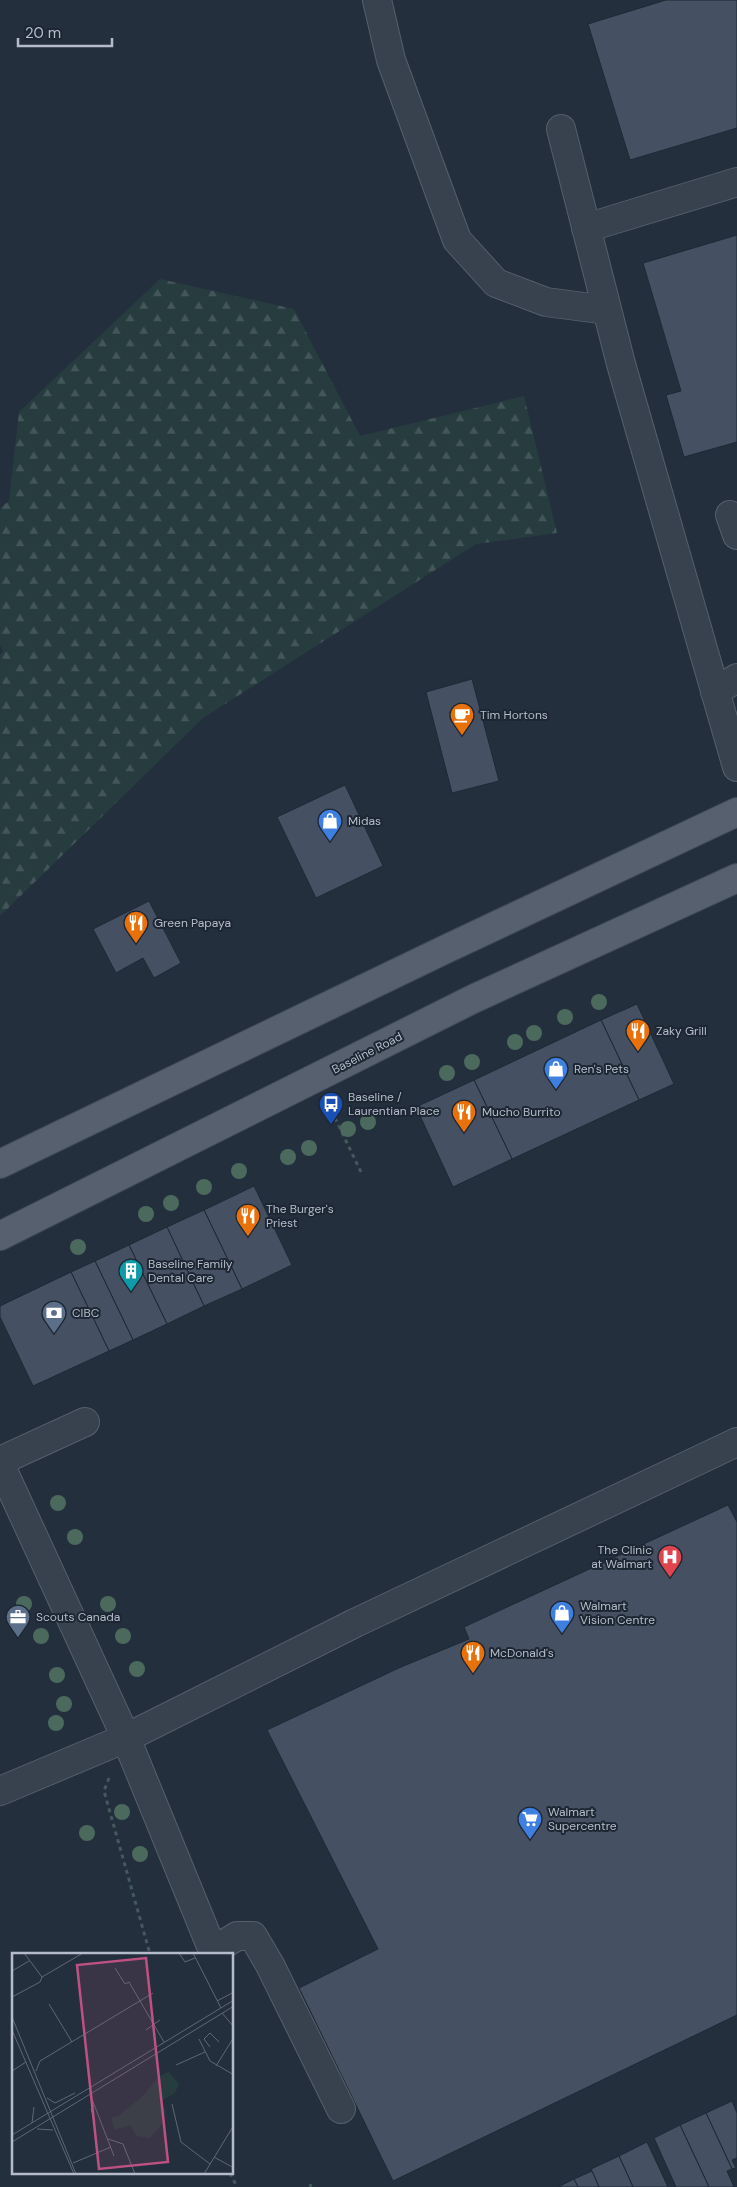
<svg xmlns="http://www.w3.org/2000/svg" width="737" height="2187" font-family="'DM Sans',sans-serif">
<defs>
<pattern id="forest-firs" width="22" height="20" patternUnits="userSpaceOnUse" patternTransform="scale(1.25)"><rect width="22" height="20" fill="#263c3f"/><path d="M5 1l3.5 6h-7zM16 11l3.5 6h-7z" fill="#435659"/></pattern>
</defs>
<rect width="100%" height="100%" fill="#242f3e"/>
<polygon fill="url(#forest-firs)" points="160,279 294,309 360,436 524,396 557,533 476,544 203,718 0,916 0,654 3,652 0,644 0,508 9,501 19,412"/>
<g fill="#455162" stroke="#1f2835">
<polygon points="666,0 737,0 737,128 630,160 588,24"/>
<polygon points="737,235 737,442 684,457 666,395 681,391 643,263"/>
<polygon points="472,679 499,781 452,793 426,692"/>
<polygon points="345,785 383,866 316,898 277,817"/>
<polygon points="149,901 181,963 154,978 143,958 116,973 93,929"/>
<polygon points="637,1004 674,1084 639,1100 601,1020"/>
<polygon points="601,1020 639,1100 512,1159 474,1080"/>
<polygon points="474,1080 512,1159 453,1187 416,1107"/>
<polygon points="254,1186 292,1265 242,1289 204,1210"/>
<polygon points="204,1210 242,1289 204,1306 167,1227"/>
<polygon points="167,1227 204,1306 167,1324 129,1245"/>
<polygon points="129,1245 167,1324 133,1340 95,1261"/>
<polygon points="95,1261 133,1340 109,1351 71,1272"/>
<polygon points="71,1272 109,1351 33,1386 0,1317 0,1306"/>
<polygon points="728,1505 737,1522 737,2015 393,2181 299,1988 378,1949 267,1730 401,1667 469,1639 464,1627"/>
<polygon points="732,2101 737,2113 737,2158 732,2160 736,2168 732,2169 706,2113"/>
<polygon points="706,2113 732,2169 727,2171 734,2187 709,2187 680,2125"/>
<polygon points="680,2125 709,2187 676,2187 654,2138"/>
<polygon points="647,2142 668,2187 633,2187 619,2156"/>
<polygon points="619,2156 633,2187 599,2187 591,2169"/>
<polygon points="592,2171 599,2187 578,2187 574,2179"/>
<polygon points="574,2179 578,2187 558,2187"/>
</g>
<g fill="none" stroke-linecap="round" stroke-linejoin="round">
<defs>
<g id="minor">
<polyline points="377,0 391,60 457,240 496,283 546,302 607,310"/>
<polyline points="561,129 621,364 737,767"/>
<polyline points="586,228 737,182"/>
<polyline points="730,515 737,535"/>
<polyline points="715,692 737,678"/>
<polyline points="0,1461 85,1422"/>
<polyline points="0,1464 126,1738 213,1951 237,1936 253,1936 270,1965 341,2109"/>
<polyline points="0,1791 126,1738 355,1623 737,1442"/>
</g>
<g id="major">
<polyline points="0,1164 444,950 737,812"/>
<polyline points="0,1236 473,999 737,878"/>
</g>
</defs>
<use href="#minor" stroke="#565f6c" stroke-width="30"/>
<use href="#major" stroke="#414a57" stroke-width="30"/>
<g stroke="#44595c" stroke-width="3" stroke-dasharray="4 4" stroke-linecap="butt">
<polyline points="335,1118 361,1172"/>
<polyline points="109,1778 104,1791 150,1954"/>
<polyline points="230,2173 237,2187"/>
<polyline points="310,2187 311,2184"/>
</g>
<use href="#minor" stroke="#38414e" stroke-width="28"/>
<use href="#major" stroke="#56606e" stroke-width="28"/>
</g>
<g fill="#4b6a5d">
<circle cx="599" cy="1002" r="8"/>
<circle cx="565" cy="1017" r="8"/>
<circle cx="534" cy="1033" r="8"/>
<circle cx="515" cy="1042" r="8"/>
<circle cx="472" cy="1062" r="8"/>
<circle cx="447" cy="1073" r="8"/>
<circle cx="368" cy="1122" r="8"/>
<circle cx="348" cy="1129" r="8"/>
<circle cx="309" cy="1148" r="8"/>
<circle cx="288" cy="1157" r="8"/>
<circle cx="239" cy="1171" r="8"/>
<circle cx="204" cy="1187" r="8"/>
<circle cx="171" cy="1203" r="8"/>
<circle cx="146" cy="1214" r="8"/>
<circle cx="78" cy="1247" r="8"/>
<circle cx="58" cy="1503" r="8"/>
<circle cx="75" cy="1537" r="8"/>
<circle cx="24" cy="1604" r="8"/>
<circle cx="108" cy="1604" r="8"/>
<circle cx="41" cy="1636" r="8"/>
<circle cx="123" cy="1636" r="8"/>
<circle cx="137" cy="1669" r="8"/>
<circle cx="57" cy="1675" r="8"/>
<circle cx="64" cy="1704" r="8"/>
<circle cx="56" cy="1723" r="8"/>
<circle cx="122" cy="1812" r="8"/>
<circle cx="87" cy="1833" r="8"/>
<circle cx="140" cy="1854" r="8"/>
</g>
<defs>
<symbol id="cafe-pin" viewBox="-11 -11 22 30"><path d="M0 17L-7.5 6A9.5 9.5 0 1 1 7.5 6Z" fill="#e8710a" stroke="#1d2633"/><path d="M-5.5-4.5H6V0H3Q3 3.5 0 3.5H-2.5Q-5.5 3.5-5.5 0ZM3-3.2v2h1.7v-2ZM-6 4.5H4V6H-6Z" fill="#fff"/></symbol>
<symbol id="shop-pin" viewBox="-11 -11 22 30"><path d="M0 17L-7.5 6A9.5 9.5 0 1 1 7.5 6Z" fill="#3f7fe0" stroke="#1d2633"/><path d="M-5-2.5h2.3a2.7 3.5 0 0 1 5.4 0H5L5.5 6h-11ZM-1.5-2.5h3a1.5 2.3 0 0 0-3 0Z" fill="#fff"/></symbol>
<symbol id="restaurant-pin" viewBox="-11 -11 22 30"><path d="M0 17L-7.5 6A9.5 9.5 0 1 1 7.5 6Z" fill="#e8710a" stroke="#1d2633"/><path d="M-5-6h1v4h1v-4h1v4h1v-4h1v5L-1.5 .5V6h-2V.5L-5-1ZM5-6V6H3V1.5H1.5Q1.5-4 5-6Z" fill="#fff"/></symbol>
<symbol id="bus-pin" viewBox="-11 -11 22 30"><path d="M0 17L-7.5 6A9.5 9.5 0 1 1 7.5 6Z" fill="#1a4fb4" stroke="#1d2633"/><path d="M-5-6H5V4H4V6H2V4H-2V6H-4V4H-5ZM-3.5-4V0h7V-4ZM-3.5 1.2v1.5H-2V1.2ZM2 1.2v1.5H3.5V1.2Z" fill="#fff"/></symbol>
<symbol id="building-pin" viewBox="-11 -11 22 30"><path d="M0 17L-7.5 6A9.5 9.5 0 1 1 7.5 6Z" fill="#0f9aa8" stroke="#1d2633"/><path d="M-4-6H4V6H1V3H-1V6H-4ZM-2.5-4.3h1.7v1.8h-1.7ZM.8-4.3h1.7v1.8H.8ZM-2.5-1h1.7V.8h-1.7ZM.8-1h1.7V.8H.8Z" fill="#fff"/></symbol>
<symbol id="bank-pin" viewBox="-11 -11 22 30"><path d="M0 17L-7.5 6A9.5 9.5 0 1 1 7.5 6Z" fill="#5c6f8a" stroke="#1d2633"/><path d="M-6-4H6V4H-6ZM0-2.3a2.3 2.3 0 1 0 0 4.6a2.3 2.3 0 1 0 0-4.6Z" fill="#fff"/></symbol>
<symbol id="hospital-pin" viewBox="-11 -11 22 30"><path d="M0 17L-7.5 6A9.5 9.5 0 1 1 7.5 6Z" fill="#e0444e" stroke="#1d2633"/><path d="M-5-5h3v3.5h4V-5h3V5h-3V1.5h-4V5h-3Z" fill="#fff"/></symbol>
<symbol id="office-pin" viewBox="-11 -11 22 30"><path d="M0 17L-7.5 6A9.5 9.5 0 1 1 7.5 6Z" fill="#5c6f8a" stroke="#1d2633"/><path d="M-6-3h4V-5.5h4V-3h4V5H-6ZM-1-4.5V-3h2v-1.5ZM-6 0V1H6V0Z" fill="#fff"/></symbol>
<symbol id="supermarket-pin" viewBox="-11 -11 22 30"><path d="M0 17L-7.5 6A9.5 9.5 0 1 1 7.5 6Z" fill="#3f7fe0" stroke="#1d2633"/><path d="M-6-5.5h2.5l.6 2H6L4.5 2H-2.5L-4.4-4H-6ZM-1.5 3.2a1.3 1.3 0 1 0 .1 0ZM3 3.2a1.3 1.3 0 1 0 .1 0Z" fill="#fff"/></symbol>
</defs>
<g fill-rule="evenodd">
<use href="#cafe-pin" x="448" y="701" width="28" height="38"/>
<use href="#shop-pin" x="316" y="807" width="28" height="38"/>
<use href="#restaurant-pin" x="122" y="909" width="28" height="38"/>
<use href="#restaurant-pin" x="624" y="1017" width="28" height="38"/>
<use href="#shop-pin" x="542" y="1055" width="28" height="38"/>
<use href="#bus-pin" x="317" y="1090" width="28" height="38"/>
<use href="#restaurant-pin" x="450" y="1098" width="28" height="38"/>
<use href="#restaurant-pin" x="234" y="1202" width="28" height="38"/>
<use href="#building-pin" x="117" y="1257" width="28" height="38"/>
<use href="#bank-pin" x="40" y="1299" width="28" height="38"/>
<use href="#hospital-pin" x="656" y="1543" width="28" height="38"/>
<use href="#shop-pin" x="548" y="1599" width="28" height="38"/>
<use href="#office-pin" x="4" y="1603" width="28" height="38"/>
<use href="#restaurant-pin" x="459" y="1639" width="28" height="38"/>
<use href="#supermarket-pin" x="516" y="1805" width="28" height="38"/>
</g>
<g text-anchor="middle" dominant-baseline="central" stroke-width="4" stroke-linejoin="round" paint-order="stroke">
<g font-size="12" fill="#b4bcc9" stroke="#1d2633" text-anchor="start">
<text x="480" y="715">Tim Hortons</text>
<text x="348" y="821">Midas</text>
<text x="154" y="923">Green Papaya</text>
<text x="656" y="1031">Zaky Grill</text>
<text x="574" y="1069">Ren's Pets</text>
<text x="348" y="1097">Baseline /<tspan x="348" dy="14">Laurentian Place</tspan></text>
<text x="482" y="1112">Mucho Burrito</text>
<text x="266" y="1209">The Burger's<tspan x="266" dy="14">Priest</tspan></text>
<text x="148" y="1264">Baseline Family<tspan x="148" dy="14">Dental Care</tspan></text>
<text x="72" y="1313">CIBC</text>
<text x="652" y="1550" text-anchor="end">The Clinic<tspan x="652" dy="14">at Walmart</tspan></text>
<text x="580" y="1606">Walmart<tspan x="580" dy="14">Vision Centre</tspan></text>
<text x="36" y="1617">Scouts Canada</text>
<text x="490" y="1653">McDonald's</text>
<text x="548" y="1812">Walmart<tspan x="548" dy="14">Supercentre</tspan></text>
</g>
<g font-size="12" fill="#b4bcc9" stroke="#1d2633">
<text transform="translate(367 1053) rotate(-27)">Baseline Road</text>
</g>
</g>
<g transform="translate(12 1953)">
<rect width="221" height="221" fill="#242f3e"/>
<path d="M 157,119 L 167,131 L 163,140 L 149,148 L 154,159 L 150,163 L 150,171 L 138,185 L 125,183 L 118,172 L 103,177 L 99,165 L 106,163 L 130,144 L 147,123 Z" fill="#263c3f"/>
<path fill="none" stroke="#5e6776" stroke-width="1" d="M 12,0 L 30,24 L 71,0M 167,0 L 173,9 L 183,5M 181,0 L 209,55M 103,15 L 113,31 L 117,29 L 152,89M 0,18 L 17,8M 0,44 L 28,29 L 30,24M 205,48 L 222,39M 37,51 L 60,89M 210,60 L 222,74M 0,64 L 64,221M 0,77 L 62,221M 134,77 L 148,67M 187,86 L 198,108 L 222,122M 198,94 L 192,86 L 198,80 L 207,89M 164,112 L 193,99M 204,113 L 222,84M 0,118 L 14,109M 24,118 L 28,108 L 141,40M 78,141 L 102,203M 35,145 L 43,150 L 63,140M 160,151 L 169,189 L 198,211M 82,152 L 79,156 L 83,168M 20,170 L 22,154M 25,176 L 41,177M 0,182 L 222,47M 96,186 L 111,191 L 123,221M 0,189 L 222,53M 202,204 L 222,215M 61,210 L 99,194M 192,221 L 222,172"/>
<path fill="#bd5182" fill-opacity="0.15" stroke="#bd5182" stroke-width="2.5" d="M 134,5 L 156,209 L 87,216 L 65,12 Z"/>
<rect width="221" height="221" fill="none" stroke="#b4bcc9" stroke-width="2.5"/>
</g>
<path d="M18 38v8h94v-8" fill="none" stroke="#b4bcc9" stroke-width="2.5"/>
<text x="25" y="38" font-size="15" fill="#b4bcc9" stroke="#1d2633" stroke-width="4" paint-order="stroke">20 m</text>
</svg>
